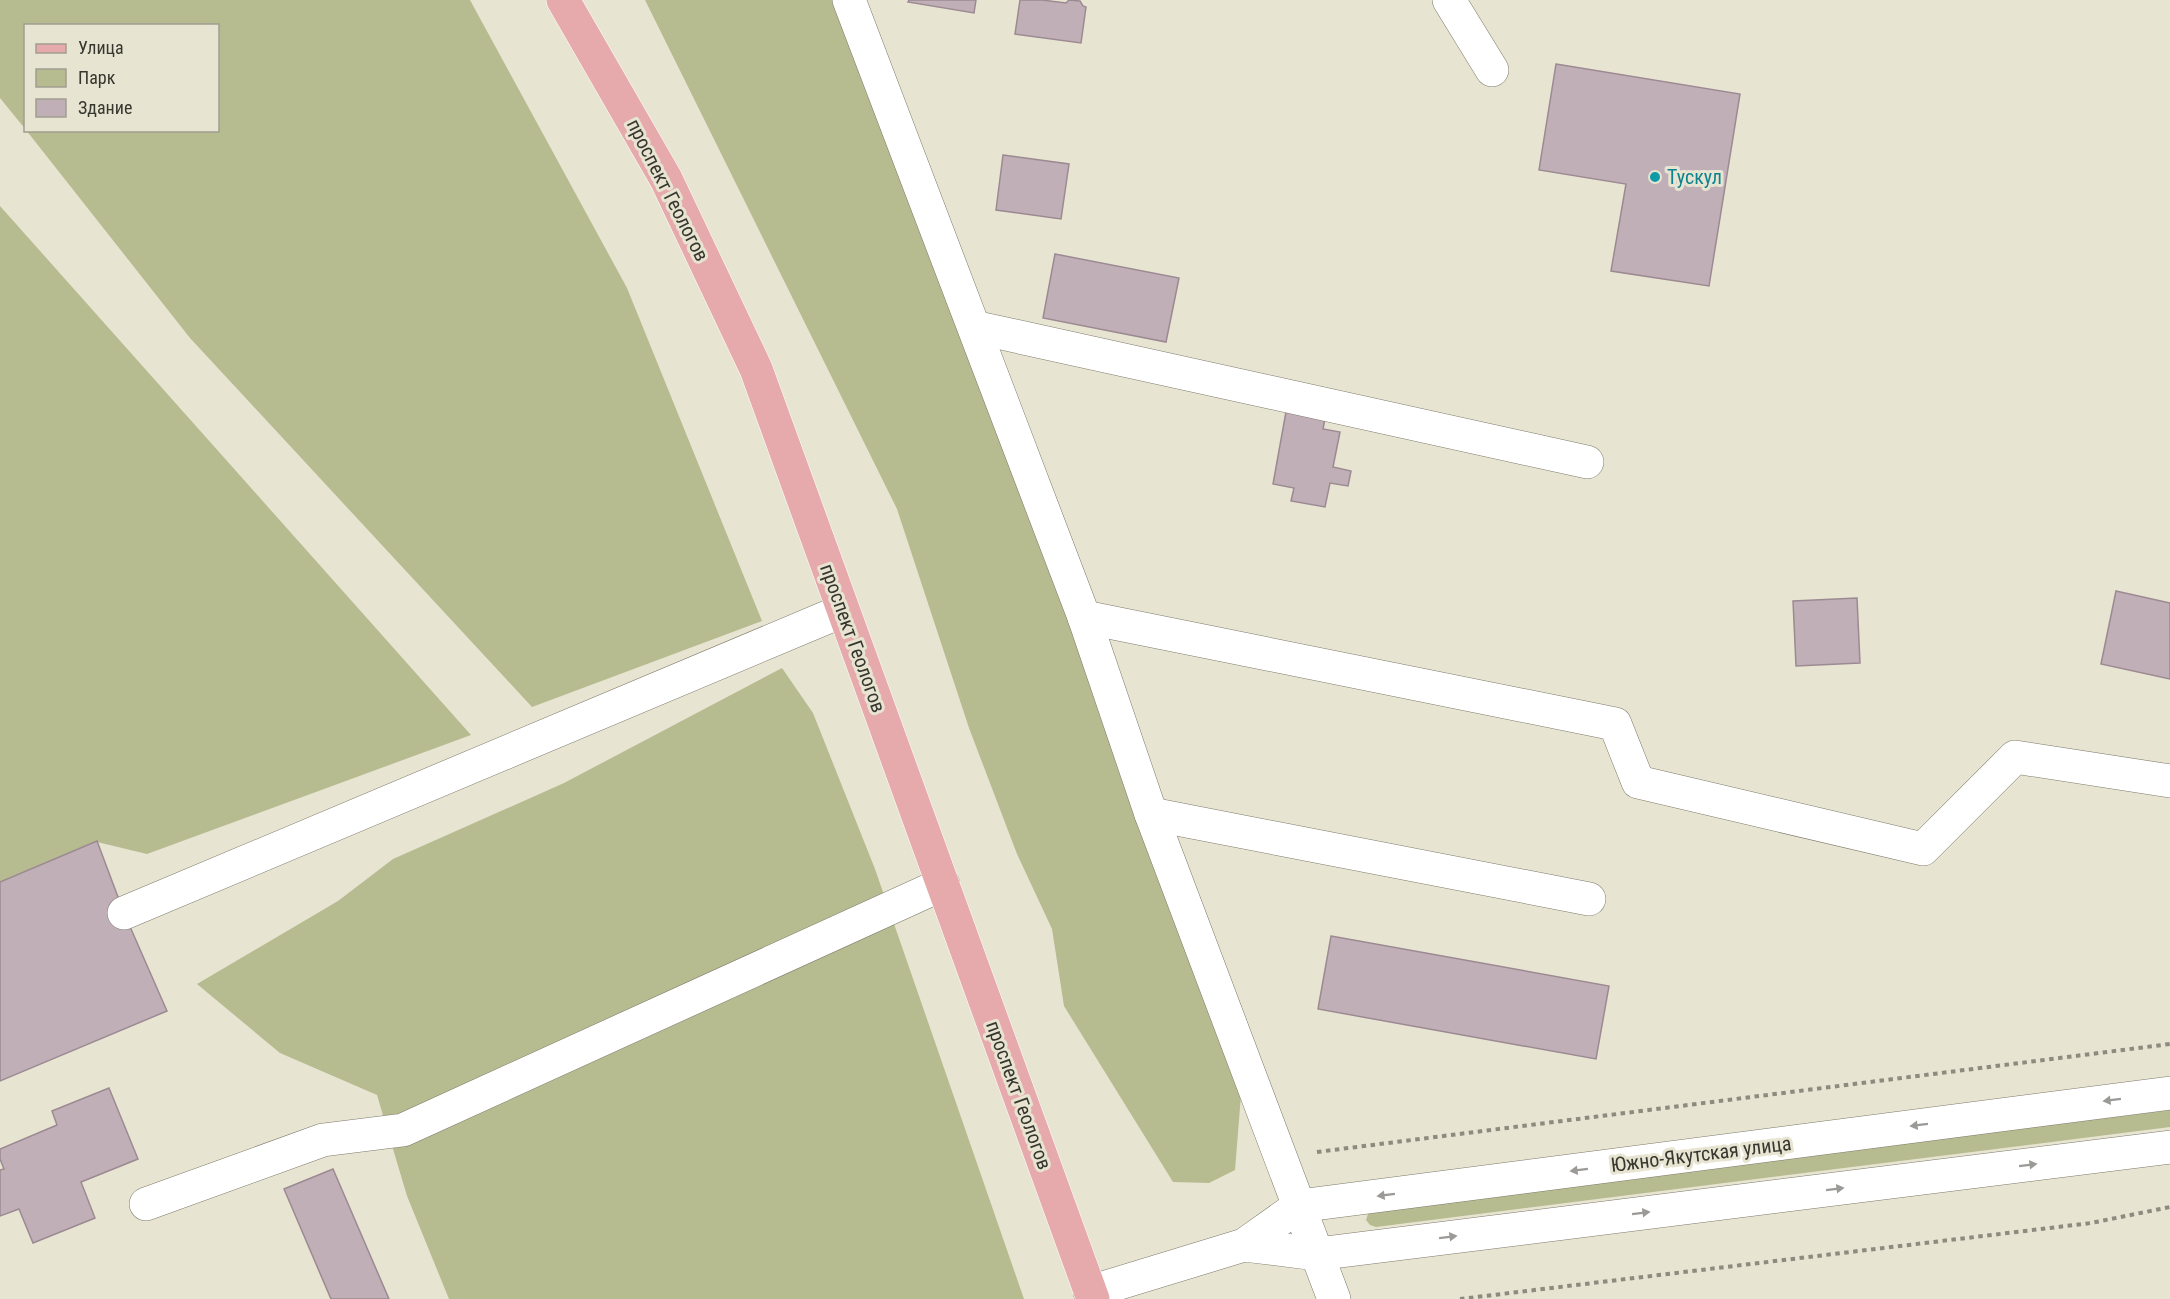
<svg xmlns="http://www.w3.org/2000/svg" width="2170" height="1299" font-family="'Roboto Condensed',sans-serif">
<rect width="100%" height="100%" fill="#e8e4d2"/>
<g fill="#b7bb90">
<polygon points="0,0 470,0 627,288 762,621 532,707 190,338 26,130 218,130 218,26 26,26 26,130 0,98"/>
<polygon points="645,0 836,0 951,290 1241,1095 1235,1170 1209,1183 1173,1182 1064,1006 1052,929 1017,854 969,728 897,509"/>
<polygon points="0,206 471,735 147,854 97,842 0,882"/>
<polygon points="782,668 813,713 875,869 1024,1299 449,1299 407,1196 377,1095 280,1053 197,984 338,901 393,859 564,783"/>
<polygon points="2170,1110 2170,1127 1376,1227 1370,1225 1366,1220 1368,1214 1373,1210"/>
</g>
<g fill="#c1afb7" stroke="#9c8a92" stroke-width="1.5">
<polygon points="909,0 976,0 974,13 908,2"/>
<polygon points="1020,0 1042,0 1066,3 1069,0 1080,1 1083,6 1086,7 1081,43 1015,34"/>
<polygon points="1556,64 1740,94 1709,286 1611,271 1626,184 1539,170"/>
<polygon points="1003,155 1069,164 1061,219 996,210"/>
<polygon points="1055,254 1179,278 1166,342 1043,318"/>
<polygon points="1291,384 1330,392 1323,429 1340,432 1333,467 1351,471 1348,486 1330,483 1325,507 1291,501 1294,488 1273,484"/>
<polygon points="2116,591 2170,603 2170,679 2101,664"/>
<polygon points="1857,598 1860,663 1796,666 1793,601"/>
<polygon points="97,841 124,913 167,1011 0,1081 0,882"/>
<polygon points="1331,936 1609,986 1596,1059 1318,1009"/>
<polygon points="109,1088 138,1159 81,1182 95,1218 33,1243 19,1209 0,1216 0,1170 4,1169 0,1159 0,1149 57,1125 52,1111"/>
<polygon points="333,1169 389,1299 331,1299 284,1189"/>
</g>
<g fill="none" stroke-linecap="round" stroke-linejoin="round">
<defs>
<g id="minor">
<polyline points="849,0 1084,617 1151,814 1334,1299"/>
<polyline points="1449,0 1492,70"/>
<polyline points="974,327 1587,462"/>
<polyline points="1084,617 1615,724 1638,782 1923,849 2015,757 2170,781"/>
<polyline points="1151,814 1589,899"/>
<polyline points="124,913 842,611"/>
<polyline points="146,1204 323,1140 403,1130 943,884"/>
<polyline points="1244,1245 1317,1254 2170,1147"/>
<polyline points="1090,1292 1244,1245 1299,1206 2170,1093"/>
</g>
<polyline id="major" points="563,0 666,179 756,369 1093,1299"/>
</defs>
<use href="#minor" stroke="#7e7a6a" stroke-width="34"/>
<use href="#major" stroke="#fff" stroke-width="34"/>
<g stroke="#8d8b7f" stroke-width="4" stroke-dasharray="4.5 4.5" stroke-linecap="butt">
<polyline points="1317,1152 2170,1044"/>
<polyline points="1460,1299 2091,1223 2170,1207"/>
</g>
<use href="#minor" stroke="#fff" stroke-width="33"/>
<use href="#major" stroke="#e6a9ac" stroke-width="33"/>
</g>
<defs><path id="oneway-solid" d="M-6-.8H1V-3.2L6.5 0L1 3.2V.8H-6Z" transform="scale(1.5)"/></defs>
<g fill="#9b9a97">
<use href="#oneway-solid" transform="translate(2112 1100) rotate(173)"/>
<use href="#oneway-solid" transform="translate(1919 1125) rotate(173)"/>
<use href="#oneway-solid" transform="translate(2028 1165) rotate(-7)"/>
<use href="#oneway-solid" transform="translate(1579 1170) rotate(173)"/>
<use href="#oneway-solid" transform="translate(1835 1189) rotate(-7)"/>
<use href="#oneway-solid" transform="translate(1386 1195) rotate(173)"/>
<use href="#oneway-solid" transform="translate(1641 1213) rotate(-7)"/>
<use href="#oneway-solid" transform="translate(1448 1237) rotate(-7)"/>
</g>
<circle fill="#0f9aa8" stroke="#e8e4d2" stroke-width="2" cx="1655" cy="177" r="6"/>
<g text-anchor="middle" dominant-baseline="central" stroke-width="6" stroke-linejoin="round" paint-order="stroke">
<g font-size="20" fill="#0d838f" stroke="#e8e4d2" text-anchor="start">
<text x="1667" y="177">Тускул</text>
</g>
<g font-size="20" fill="#37362f" stroke="#e8e4d2">
<text transform="translate(668 190) rotate(63)">проспект Геологов</text>
<text transform="translate(853 638) rotate(70)">проспект Геологов</text>
<text transform="translate(1019 1095) rotate(70)">проспект Геологов</text>
<text transform="translate(1701 1154) rotate(-7)">Южно-Якутская улица</text>
</g>
</g>
<rect x="24" y="24" width="195" height="108" fill="#e8e4d2" stroke="#a19e91" stroke-width="1.5"/>
<rect x="36" y="44" width="30" height="9" fill="#e6a9ac" stroke="#a19e91" stroke-width="1.5"/>
<text x="78" y="54" font-size="18" fill="#37362f">Улица</text>
<rect x="36" y="69" width="30" height="18" fill="#b7bb90" stroke="#a19e91" stroke-width="1.5"/>
<text x="78" y="84" font-size="18" fill="#37362f">Парк</text>
<rect x="36" y="99" width="30" height="18" fill="#c1afb7" stroke="#a19e91" stroke-width="1.5"/>
<text x="78" y="114" font-size="18" fill="#37362f">Здание</text>
</svg>
